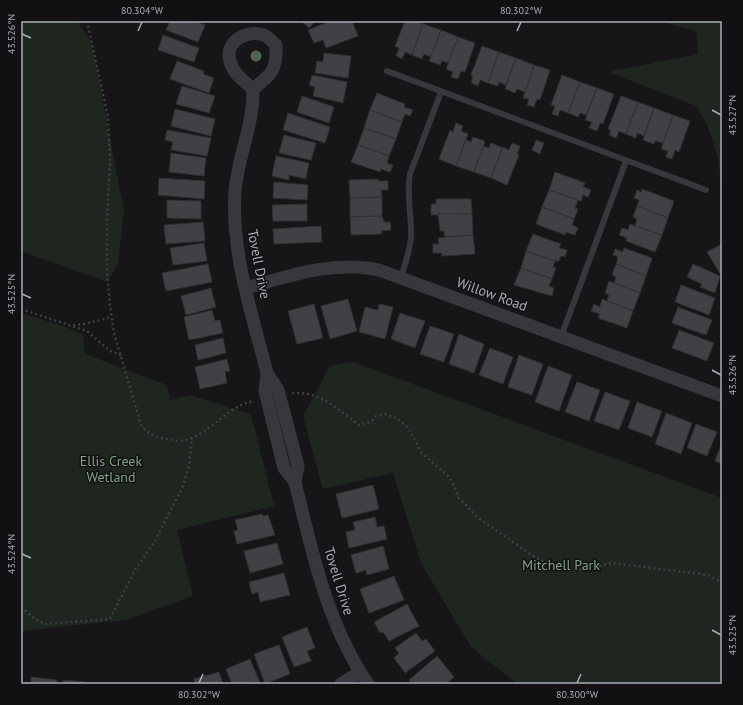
<svg xmlns="http://www.w3.org/2000/svg" width="743" height="705" font-family="'PT Sans',sans-serif">
<rect width="100%" height="100%" fill="#161618"/>
<g fill="#1e261f">
<polygon points="21,21 77,21 92,44 124,211 118,264 107,282 21,251"/>
<polygon points="658,21 722,21 722,195 718,158 707,124 696,106 608,72 698,54 696,31"/>
<polygon points="21,313 65,327 83,335 85,354 167,385 170,400 190,395 251,414 274,506 177,530 193,596 126,620 21,631"/>
<polygon points="353,362 722,498 722,684 517,684 471,647 421,563 393,473 323,489 303,416 330,366"/>
</g>
<g fill="#404145" stroke="#303034">
<polygon points="170,21 194,21 205,25 198,42 166,30"/>
<polygon points="301,21 316,21 309,28"/>
<polygon points="331,21 352,21 358,36 326,48 323,40 314,43 308,30"/>
<polygon points="405,21 415,21 423,24 412,55 405,52 402,59 396,56 399,48 395,46"/>
<polygon points="423,24 441,30 431,57 424,54 422,59 412,55"/>
<polygon points="441,30 458,37 449,63 442,61 440,65 429,61"/>
<polygon points="163,35 199,48 194,62 158,50"/>
<polygon points="458,37 475,43 465,72 461,71 458,79 451,77 453,72 446,69"/>
<polygon points="482,46 499,52 488,83 480,80 478,86 471,83 473,76 471,75"/>
<polygon points="499,52 516,58 506,85 499,82 498,86 488,83"/>
<polygon points="324,53 351,56 348,78 315,73 317,61 323,62"/>
<polygon points="516,58 534,65 525,92 517,89 515,93 505,89"/>
<polygon points="177,61 204,71 203,74 214,78 209,93 170,79"/>
<polygon points="534,65 550,70 540,100 537,99 534,107 527,105 529,99 523,98"/>
<polygon points="312,75 347,82 343,103 313,96 315,87 309,85"/>
<polygon points="562,75 580,82 568,113 560,110 558,116 552,114 555,106 551,105"/>
<polygon points="580,82 597,88 586,115 580,113 578,117 568,113"/>
<polygon points="182,86 215,96 209,113 176,104"/>
<polygon points="597,88 614,94 603,124 600,123 597,131 589,128 592,122 585,120"/>
<polygon points="377,93 405,104 404,107 413,110 410,116 405,114 402,122 370,110"/>
<polygon points="302,96 334,107 329,123 297,112"/>
<polygon points="621,96 638,102 626,134 619,131 616,138 609,135 611,130 608,129"/>
<polygon points="638,102 654,108 644,136 637,133 636,138 626,134"/>
<polygon points="654,108 673,115 663,143 655,141 654,144 643,140"/>
<polygon points="175,109 215,119 211,136 171,126"/>
<polygon points="370,110 402,122 396,139 364,128"/>
<polygon points="288,113 330,127 325,143 283,130"/>
<polygon points="673,115 690,121 679,152 675,150 672,159 666,157 668,151 661,149"/>
<polygon points="456,123 463,126 461,131 468,134 456,166 439,159 450,130 453,132"/>
<polygon points="364,128 396,139 389,156 358,145"/>
<polygon points="167,130 211,138 207,156 171,150 173,142 165,140"/>
<polygon points="284,135 316,143 311,160 279,153"/>
<polygon points="473,137 485,141 474,172 456,166 466,140 471,142"/>
<polygon points="536,140 544,143 540,154 532,150"/>
<polygon points="491,143 503,148 491,178 474,172 483,146 489,148"/>
<polygon points="512,143 520,146 517,154 519,155 507,185 491,178 503,147 509,150"/>
<polygon points="358,145 389,156 387,163 393,165 390,172 381,169 380,172 351,162"/>
<polygon points="171,153 206,158 204,176 169,172"/>
<polygon points="276,156 309,163 306,179 289,175 289,180 272,176"/>
<polygon points="555,172 585,183 583,187 591,190 588,197 583,195 581,201 549,190"/>
<polygon points="159,178 205,181 204,199 158,195"/>
<polygon points="378,179 378,181 388,181 388,190 381,190 382,197 350,198 349,180"/>
<polygon points="274,182 308,185 307,200 273,198"/>
<polygon points="642,189 674,201 668,218 637,206 639,200 634,198 637,190 641,192"/>
<polygon points="549,190 578,200 575,208 578,209 574,219 542,207"/>
<polygon points="382,197 382,216 350,217 350,198"/>
<polygon points="436,199 471,199 472,214 431,215 431,204 436,204"/>
<polygon points="167,200 201,201 201,219 167,218"/>
<polygon points="307,204 307,221 273,221 272,205"/>
<polygon points="637,206 668,218 662,235 635,226 637,219 633,217"/>
<polygon points="542,207 574,219 572,225 578,228 575,235 566,232 565,235 536,224"/>
<polygon points="438,214 472,214 473,235 445,237 444,231 440,231"/>
<polygon points="382,216 384,222 390,222 391,230 381,231 382,234 351,235 350,217"/>
<polygon points="203,222 205,241 166,244 164,225"/>
<polygon points="630,224 662,235 655,252 626,241 627,238 619,235 622,228 628,230"/>
<polygon points="321,226 322,242 274,244 273,229"/>
<polygon points="533,234 561,244 559,248 567,250 565,257 561,256 559,261 555,261 526,251"/>
<polygon points="473,235 475,254 442,256 442,253 433,253 433,244 439,244 438,238"/>
<polygon points="204,243 207,261 173,265 170,248"/>
<polygon points="722,244 722,273 720,274 707,252"/>
<polygon points="624,248 652,258 646,276 616,264 618,257 613,255 615,249 623,252"/>
<polygon points="526,251 555,261 553,267 556,268 552,279 521,268"/>
<polygon points="208,264 212,282 166,291 162,273"/>
<polygon points="616,264 646,276 640,293 614,283 616,277 612,275"/>
<polygon points="693,264 720,276 715,293 700,287 702,284 687,277"/>
<polygon points="521,268 552,279 549,286 554,288 552,296 514,285"/>
<polygon points="609,281 640,293 633,311 607,301 609,295 605,293"/>
<polygon points="681,285 715,298 709,315 675,302"/>
<polygon points="211,288 216,307 186,315 181,296"/>
<polygon points="348,299 357,331 330,339 321,306"/>
<polygon points="602,299 633,311 627,328 598,318 600,314 591,311 594,304 600,307"/>
<polygon points="314,304 323,338 297,344 288,311"/>
<polygon points="379,304 393,307 385,339 359,332 365,307 378,310"/>
<polygon points="678,307 712,320 706,335 672,323"/>
<polygon points="212,310 215,321 220,320 223,333 189,340 184,317"/>
<polygon points="400,313 425,321 415,348 391,339"/>
<polygon points="430,326 454,334 444,362 420,354"/>
<polygon points="679,330 714,343 707,361 672,348"/>
<polygon points="459,334 484,344 474,373 449,364"/>
<polygon points="223,338 226,353 198,360 195,345"/>
<polygon points="490,348 513,357 503,384 479,375"/>
<polygon points="519,355 543,364 532,395 508,387"/>
<polygon points="227,359 230,371 225,372 227,383 200,389 195,367"/>
<polygon points="548,366 572,375 559,411 535,402"/>
<polygon points="577,382 600,390 589,421 565,412"/>
<polygon points="605,392 630,401 619,430 594,421"/>
<polygon points="637,402 662,411 652,437 628,428"/>
<polygon points="666,413 692,423 681,454 655,444"/>
<polygon points="696,424 717,432 707,456 687,448"/>
<polygon points="722,442 722,464 715,461"/>
<polygon points="373,485 379,509 342,518 336,494"/>
<polygon points="262,514 263,516 268,515 275,535 237,544 234,531 238,530 235,520"/>
<polygon points="375,517 377,527 384,526 387,539 349,548 346,532 355,530 353,522"/>
<polygon points="277,543 283,564 250,573 244,551"/>
<polygon points="383,546 389,569 367,575 366,570 356,573 351,555"/>
<polygon points="284,573 290,595 260,602 258,592 252,594 249,582"/>
<polygon points="394,576 404,600 369,613 360,589"/>
<polygon points="407,604 419,626 389,641 383,632 380,633 374,622"/>
<polygon points="307,627 315,648 307,651 311,661 294,667 282,637"/>
<polygon points="416,633 422,641 426,639 435,651 405,673 394,658 399,653 395,648"/>
<polygon points="279,645 290,674 265,684 254,654"/>
<polygon points="437,656 454,677 446,684 412,684 409,680"/>
<polygon points="250,659 260,683 232,684 226,669"/>
<polygon points="219,672 223,684 195,684 194,679"/>
<polygon points="31,677 57,680 57,684 31,684"/>
<polygon points="63,680 85,682 85,684 63,684"/>
</g>
<g fill="none" stroke-linecap="round" stroke-linejoin="round">
<g stroke="#3d3f44" stroke-width="2.5" stroke-dasharray="2 3" stroke-linecap="butt">
<path d="M 87,21 L 108,117 L 110,159 L 107,220 L 107,271 L 110,306 L 114,333 L 141,425 C 148,434 156,438 167,439 C 173,440 180,442 186,440 C 212,433 226,406 254,401"/>
<polyline points="21,309 87,331 110,351 121,355"/>
<polyline points="73,325 84,324 112,317"/>
<path d="M 292,393 C 321,391 338,410 359,425 L 371,422 L 376,416 L 385,414 L 398,419 L 408,428 L 422,453 L 450,478 L 459,498 L 477,517 L 536,558 L 560,568 L 575,571 L 611,563 L 693,573 L 707,575 L 718,580 L 722,578"/>
<polyline points="21,607 35,619 45,624 110,619 135,570 155,541 183,486 189,465 192,437"/>
</g>
<g stroke="#37383d" stroke-width="6">
<polyline points="387,71 706,190"/>
<path d="M 401,277 C 405,264 410,251 411,237 C 412,216 406,195 410,174 L 441,92"/>
<polyline points="561,337 626,161"/>
</g>
<g stroke="#37383d" stroke-width="13">
<path d="M 253,89 C 272,74 277,70 276,45 C 272,42 269,37 264,35 C 248,29 224,41 230,61 C 233,74 244,81 253,89 C 254,124 238,156 235,191 C 231,253 252,314 267,373 L 278,390 L 298,466 L 295,482 C 312,552 327,624 368,684"/>
<path d="M 246,288 C 289,276 335,260 379,270 L 722,396"/>
<polyline points="267,373 265,391 284,468 295,482"/>
<polyline points="341,684 360,672"/>
</g>
</g>
<circle fill="#506452" cx="256" cy="56" r="5.5"/>
<path fill="none" stroke="#a8adb8" stroke-width="1.5" d="M 138,31 L 142,22M 517,31 L 521,22M 22,34 L 31,38M 712,110 L 721,115M 22,294 L 31,298M 712,370 L 721,375M 22,554 L 31,558M 712,630 L 721,635M 199,683 L 203,674M 577,683 L 581,674"/>
<g text-anchor="middle" dominant-baseline="central" stroke-width="3" stroke-linejoin="round" paint-order="stroke">
<g font-size="14" fill="#a8adb8" stroke="#111113">
<text transform="translate(259 264) rotate(79)">Tovell Drive</text>
<text transform="translate(492 294) rotate(20)">Willow Road</text>
<text transform="translate(339 581) rotate(73)">Tovell Drive</text>
</g>
<g font-size="14" fill="#7fa381" stroke="#111113">
<text x="111" y="461">Ellis Creek<tspan x="111" dy="16">Wetland</tspan></text>
<text x="561" y="565">Mitchell Park</text>
</g>
</g>
<rect width="743" height="705" fill="none" stroke="#111113" stroke-width="44"/>
<rect x="22" y="22" width="699" height="661" fill="none" stroke="#a8adb8" stroke-width="1.5"/>
<g font-size="10" text-anchor="middle" fill="#a8adb8">
<text x="142" y="14">80.304°W</text>
<text x="521" y="14">80.302°W</text>
<text transform="translate(11 34) rotate(-90)" y="4">43.526°N</text>
<text transform="translate(732 115) rotate(-90)" y="4">43.527°N</text>
<text transform="translate(11 294) rotate(-90)" y="4">43.525°N</text>
<text transform="translate(732 375) rotate(-90)" y="4">43.526°N</text>
<text transform="translate(11 554) rotate(-90)" y="4">43.524°N</text>
<text transform="translate(732 635) rotate(-90)" y="4">43.525°N</text>
<text x="199" y="698">80.302°W</text>
<text x="577" y="698">80.300°W</text>
</g>
</svg>
